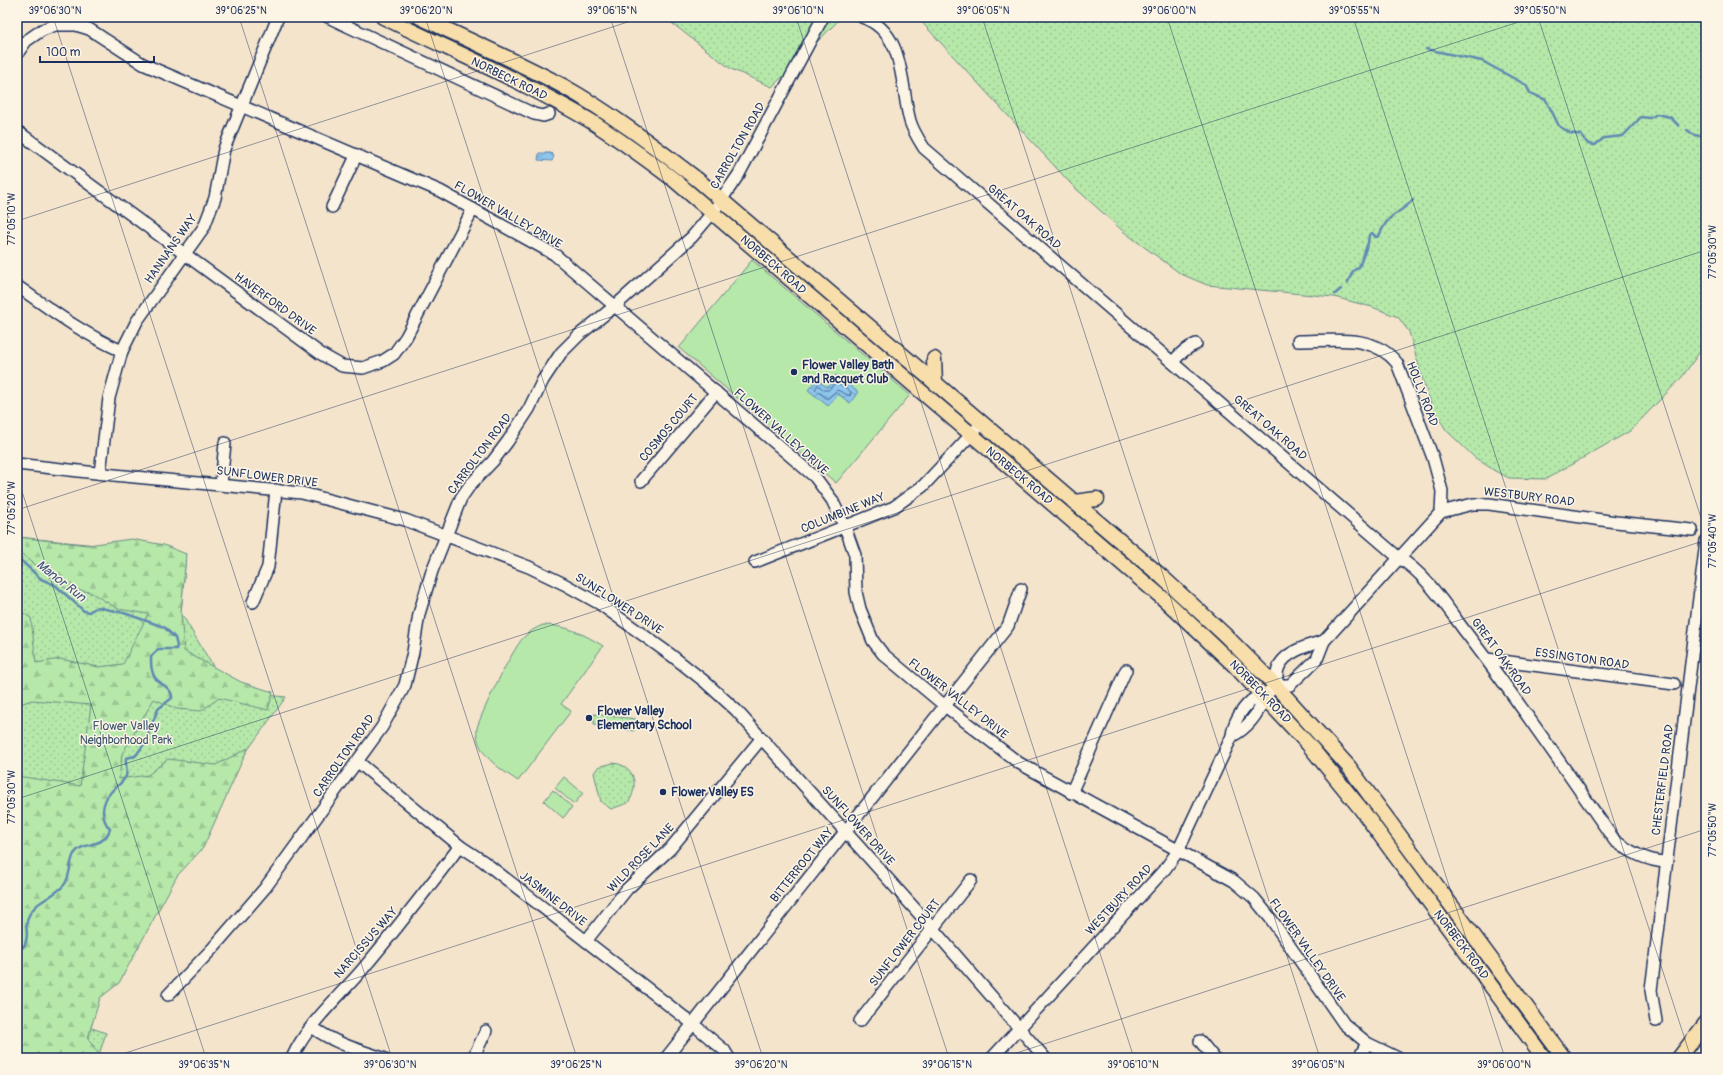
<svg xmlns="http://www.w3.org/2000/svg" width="1723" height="1075" font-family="Pangolin,sans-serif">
<defs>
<pattern id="green-dots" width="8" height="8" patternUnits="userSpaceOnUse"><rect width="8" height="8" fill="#b6e8a9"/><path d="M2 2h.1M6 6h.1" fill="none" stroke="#9cc794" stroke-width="1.8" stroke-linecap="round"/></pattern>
<pattern id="forest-firs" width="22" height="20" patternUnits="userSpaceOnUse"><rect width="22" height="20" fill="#b6e8a9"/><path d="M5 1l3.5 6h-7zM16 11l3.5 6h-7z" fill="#9cc794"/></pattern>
<pattern id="water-waves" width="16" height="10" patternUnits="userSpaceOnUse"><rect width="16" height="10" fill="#8dc5eb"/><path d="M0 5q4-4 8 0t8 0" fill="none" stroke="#72a0c2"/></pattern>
</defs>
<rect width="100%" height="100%" fill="#f4e4cc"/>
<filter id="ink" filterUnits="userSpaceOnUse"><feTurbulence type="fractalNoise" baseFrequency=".025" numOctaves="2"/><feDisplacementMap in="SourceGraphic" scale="8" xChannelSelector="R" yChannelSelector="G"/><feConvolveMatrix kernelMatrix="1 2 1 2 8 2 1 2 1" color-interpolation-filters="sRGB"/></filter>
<g filter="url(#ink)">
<g fill="url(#green-dots)" stroke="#688c84">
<polygon points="664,17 842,17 772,87 731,69"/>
<polygon points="917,17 1706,17 1706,343 1682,377 1630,431 1546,479 1509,478 1495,471 1474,457 1446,430 1432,406 1424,384 1409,332 1398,317 1372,307 1334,297 1207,285 1181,274 1124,232 1072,185"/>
<polygon points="17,537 186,554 181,613 228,691 286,697 177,848 75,1022 106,1033 98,1058 17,1058"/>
<polygon points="594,714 636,719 634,731 594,724"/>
<path d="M 613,763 C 636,765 639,787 628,803 L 611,809 L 601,802 L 594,773 L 598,767 Z"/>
</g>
<polygon fill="url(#forest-firs)" stroke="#688c84" points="17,537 88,545 131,539 164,545 186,554 181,613 184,651 241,682 273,692 268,710 219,698 201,711 177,709 154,699 122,754 119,779 148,775 168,759 216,765 248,748 203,848 177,876 119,983 100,998 88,1038 101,1058 17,1058 17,776 80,786 91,705 32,700 17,705 17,609 31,618 36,663 60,659 99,667 123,664 148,614 118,609 90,592 65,588 18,551"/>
<g fill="#b6e8a9" stroke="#688c84">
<polygon points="752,260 910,395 836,483 679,348"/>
<path d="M 543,625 C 566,625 584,634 603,646 L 561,704 L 571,711 L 518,781 C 500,769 474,753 477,728 C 481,713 512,650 523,638 C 529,632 535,628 543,625 Z"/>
<polygon points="564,777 583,793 574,804 555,788"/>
<polygon points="553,790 572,807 563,818 544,801"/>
</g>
<g fill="url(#water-waves)" stroke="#5f89b3">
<polygon points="539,153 551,153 554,156 552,161 538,160"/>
<polygon points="836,375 858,392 850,403 838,394 828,406 808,390 817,379 827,387"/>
</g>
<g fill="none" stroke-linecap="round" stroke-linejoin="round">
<polygon stroke="#496b96" stroke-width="1" points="838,381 851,392 850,396 837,390 827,399 815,389 818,385 824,390 828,390"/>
<g stroke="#5f89b3" stroke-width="2.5">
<polyline points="1426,49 1482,61 1526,85 1530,93 1546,100 1559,126 1570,133 1581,135 1588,144 1595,145 1604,138 1623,136 1641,117 1650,118 1657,114 1670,117 1679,126"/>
<polyline points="1687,130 1694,135 1706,137"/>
<path d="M 1347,284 L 1353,271 L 1359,267 L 1368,243 L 1369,235 L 1372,233 L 1376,237 L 1379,236 C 1390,210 1397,217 1413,200"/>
<polyline points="1335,294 1341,289"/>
<path d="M 17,557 L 41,579 L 55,585 L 84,611 L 89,612 L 97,607 L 124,613 L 164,627 L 175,638 L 177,646 L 176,649 L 158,649 L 151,657 C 151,665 151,673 156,679 C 162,685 173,689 172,698 L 158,709 L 144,744 L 137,754 L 135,756 L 126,758 C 125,764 128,769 126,776 C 123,783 115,787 111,792 C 101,803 100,818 110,829 C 103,850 83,840 74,854 C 69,863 71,876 64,885 C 54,897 37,900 29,915 C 23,927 30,934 25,944 C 24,947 19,950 17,953"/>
<polyline points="17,1035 21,1058"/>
</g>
<defs>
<g id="minor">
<polyline points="328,17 534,114 543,116 549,114"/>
<path d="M 862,17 C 906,32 900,85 910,121 C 913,131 919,140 924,148 L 1399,558 C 1425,573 1446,606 1464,630 C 1517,698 1565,770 1615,841 C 1631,852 1646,861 1666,862"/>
<polyline points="17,54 26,41 42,30 55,25 76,25 89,29 143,64 440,191 554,254 815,477 832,500 845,527 855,555 856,592 860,609 873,641 883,654 945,706 1019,763 1234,881 1254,898 1271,919 1344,1024 1367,1043 1398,1058"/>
<polyline points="17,131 321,354 342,366 363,368 383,361 394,354 406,337 473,209"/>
<polyline points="332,207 356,156"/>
<path d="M 17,286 C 51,310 83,334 122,351"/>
<path d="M 1298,341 C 1333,341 1373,333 1397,363 L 1433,458 L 1442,491 L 1441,512"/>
<path d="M 1173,362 C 1180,353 1186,348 1196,344"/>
<polyline points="17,464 114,475 302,493 405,520 529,567 564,584 600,604 671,655 704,681 736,710 933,929 1045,1058"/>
<polyline points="100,473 109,398 122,351 137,321 204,227 215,198 224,149 278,17"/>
<polyline points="641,481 716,392"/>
<polyline points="221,484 225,443"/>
<polyline points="755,562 894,507 923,486 982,423"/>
<polyline points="253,602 268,567 276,490"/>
<polyline points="1487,659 1674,684"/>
<polyline points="1275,685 1290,685 1317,659 1324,641 1441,512 1473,504 1489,504 1616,522 1692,530"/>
<path d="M 1232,736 C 1248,728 1259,712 1265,696"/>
<polyline points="358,762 460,846 483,861 693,1024 724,1050 729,1058"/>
<polyline points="1071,793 1126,670"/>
<polyline points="586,941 627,889 670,849 761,739"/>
<polyline points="168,995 212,949 265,888 382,727 405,685 413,652 419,614 432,571 461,498 470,485 493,461 508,441 529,409 543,380 561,353 579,335 615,306 692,237 713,212 739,174 823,17"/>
<polyline points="860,1021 971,880"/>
<polyline points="1656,1021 1651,990 1706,541"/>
<path d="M 312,1027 C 334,1043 358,1050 383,1058"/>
<polyline points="1200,1041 1214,1058"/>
<path d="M 292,1058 C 308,1023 338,998 362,970 C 396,930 428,888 460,846"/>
<polyline points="473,1058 486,1031"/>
<polyline points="666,1058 1008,626 1021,589"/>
<path d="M 992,1058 L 1165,869 L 1178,851 L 1232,736 C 1233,723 1241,710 1251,701 C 1258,695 1267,696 1274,687 C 1278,682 1276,675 1278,669 C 1283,652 1309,645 1324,641"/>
<polyline points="1359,1058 1367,1043"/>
</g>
<g id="major">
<path d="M 383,17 C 452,51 523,81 589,120 C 618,138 646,159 673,179 L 1166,601 L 1234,665 L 1308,744 L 1361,809 L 1544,1058"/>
<path d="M 420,17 C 468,40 517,61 563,86 C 611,113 655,147 698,180 L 1161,576 L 1225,635 L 1275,685 L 1349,767 L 1564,1058"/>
<polyline points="934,359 935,383"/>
<polyline points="1074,502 1097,499"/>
<polyline points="1679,1058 1706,1023"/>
</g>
</defs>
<use href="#minor" stroke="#1b2f5e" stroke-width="14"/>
<use href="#major" stroke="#1b2f5e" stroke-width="17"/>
<use href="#minor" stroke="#fcf5e5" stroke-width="11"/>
<use href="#major" stroke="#f8deab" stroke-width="14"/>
</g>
</g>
<path fill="none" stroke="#1b2f5e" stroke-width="1" stroke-opacity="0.45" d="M 53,17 L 392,1058M 239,17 L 577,1058M 425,17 L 763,1058M 610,17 L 949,1058M 796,17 L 1134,1058M 982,17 L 1320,1058M 1167,17 L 1505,1058M 1353,17 L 1691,1058M 1538,17 L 1706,533M 17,221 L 643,17M 17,476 L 206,1058M 17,510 L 1534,17M 17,799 L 1706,250M 17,1048 L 20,1058M 110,1058 L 1706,540M 1001,1058 L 1706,829"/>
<g fill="#1b2f5e" stroke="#fcf5e5" stroke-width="1.5">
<circle cx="794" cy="372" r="4"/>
<circle cx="589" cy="718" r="4"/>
<circle cx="663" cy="792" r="4"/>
</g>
<g text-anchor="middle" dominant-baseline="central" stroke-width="3" stroke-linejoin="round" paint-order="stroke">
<g font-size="12" fill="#1b2f5e" stroke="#fcf5e5">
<text transform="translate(509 79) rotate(26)">NORBECK ROAD</text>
<text transform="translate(738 146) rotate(-60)">CARROLTON ROAD</text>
<text transform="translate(508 215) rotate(30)">FLOWER VALLEY DRIVE</text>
<text transform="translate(1024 217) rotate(41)">GREAT OAK ROAD</text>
<text transform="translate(171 249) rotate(-55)">HANNANS WAY</text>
<text transform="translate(773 265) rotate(41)">NORBECK ROAD</text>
<text transform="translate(275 304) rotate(36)">HAVERFORD DRIVE</text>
<text transform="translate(1422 394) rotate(69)">HOLLY ROAD</text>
<text transform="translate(669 428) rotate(-50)">COSMOS COURT</text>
<text transform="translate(1270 428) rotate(41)">GREAT OAK ROAD</text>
<text transform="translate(781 432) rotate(42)">FLOWER VALLEY DRIVE</text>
<text transform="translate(480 454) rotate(-53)">CARROLTON ROAD</text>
<text transform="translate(1019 476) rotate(40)">NORBECK ROAD</text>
<text transform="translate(267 477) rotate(7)">SUNFLOWER DRIVE</text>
<text transform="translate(1529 497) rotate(7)">WESTBURY ROAD</text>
<text transform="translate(843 513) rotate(-22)">COLUMBINE WAY</text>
<text transform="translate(619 604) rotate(33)">SUNFLOWER DRIVE</text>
<text transform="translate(1501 657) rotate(54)">GREAT OAK ROAD</text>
<text transform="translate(1582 659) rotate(8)">ESSINGTON ROAD</text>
<text transform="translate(1260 692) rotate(46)">NORBECK ROAD</text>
<text transform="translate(958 699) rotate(38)">FLOWER VALLEY DRIVE</text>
<text transform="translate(344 756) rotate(-55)">CARROLTON ROAD</text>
<text transform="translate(1663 780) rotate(-83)">CHESTERFIELD ROAD</text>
<text transform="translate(858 826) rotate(48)">SUNFLOWER DRIVE</text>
<text transform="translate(641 858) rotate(-46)">WILD ROSE LANE</text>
<text transform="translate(802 865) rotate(-51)">BITTERROOT WAY</text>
<text transform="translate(553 899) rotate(38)">JASMINE DRIVE</text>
<text transform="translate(1119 900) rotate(-47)">WESTBURY ROAD</text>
<text transform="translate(366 943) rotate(-49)">NARCISSUS WAY</text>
<text transform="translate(905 943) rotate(-52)">SUNFLOWER COURT</text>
<text transform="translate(1461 945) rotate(53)">NORBECK ROAD</text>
<text transform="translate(1307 950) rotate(55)">FLOWER VALLEY DRIVE</text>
</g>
<g font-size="12" font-weight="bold" fill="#1b2f5e" stroke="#fcf5e5" text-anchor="start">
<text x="802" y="365">Flower Valley Bath<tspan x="802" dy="14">and Racquet Club</tspan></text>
<text x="597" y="711">Flower Valley<tspan x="597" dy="14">Elementary School</tspan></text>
<text x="671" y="792">Flower Valley ES</text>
</g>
<g font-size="12" fill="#3a546d" stroke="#fcf5e5">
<text x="126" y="726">Flower Valley<tspan x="126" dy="14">Neighborhood Park</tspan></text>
</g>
<g font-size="13" font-style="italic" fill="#385481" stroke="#fcf5e5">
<text transform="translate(61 581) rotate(38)">Manor Run</text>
</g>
</g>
<rect width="1723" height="1075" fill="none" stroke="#fcf5e5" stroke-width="44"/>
<path d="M40 56v6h114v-6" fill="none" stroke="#1b2f5e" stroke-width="2"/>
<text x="46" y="56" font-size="12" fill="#1b2f5e" stroke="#fcf5e5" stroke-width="3" paint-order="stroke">100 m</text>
<rect x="22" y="22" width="1679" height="1031" fill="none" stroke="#1b2f5e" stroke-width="1.5"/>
<g font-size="10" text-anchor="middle" fill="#1b2f5e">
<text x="55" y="14">39°06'30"N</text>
<text x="241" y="14">39°06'25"N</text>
<text x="426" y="14">39°06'20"N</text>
<text x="612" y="14">39°06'15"N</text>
<text x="798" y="14">39°06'10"N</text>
<text x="983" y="14">39°06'05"N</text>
<text x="1169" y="14">39°06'00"N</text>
<text x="1354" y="14">39°05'55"N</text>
<text x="1540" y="14">39°05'50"N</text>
<text transform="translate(11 219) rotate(-90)" y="4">77°05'10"W</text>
<text transform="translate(1712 252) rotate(-90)" y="4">77°05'30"W</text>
<text transform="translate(11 508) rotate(-90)" y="4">77°05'20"W</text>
<text transform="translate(1712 541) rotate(-90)" y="4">77°05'40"W</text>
<text transform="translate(11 797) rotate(-90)" y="4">77°05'30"W</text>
<text transform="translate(1712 830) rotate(-90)" y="4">77°05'50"W</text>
<text x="204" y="1068">39°06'35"N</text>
<text x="390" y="1068">39°06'30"N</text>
<text x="576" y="1068">39°06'25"N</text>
<text x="761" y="1068">39°06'20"N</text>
<text x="947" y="1068">39°06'15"N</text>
<text x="1133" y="1068">39°06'10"N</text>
<text x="1318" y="1068">39°06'05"N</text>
<text x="1504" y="1068">39°06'00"N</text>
</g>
</svg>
